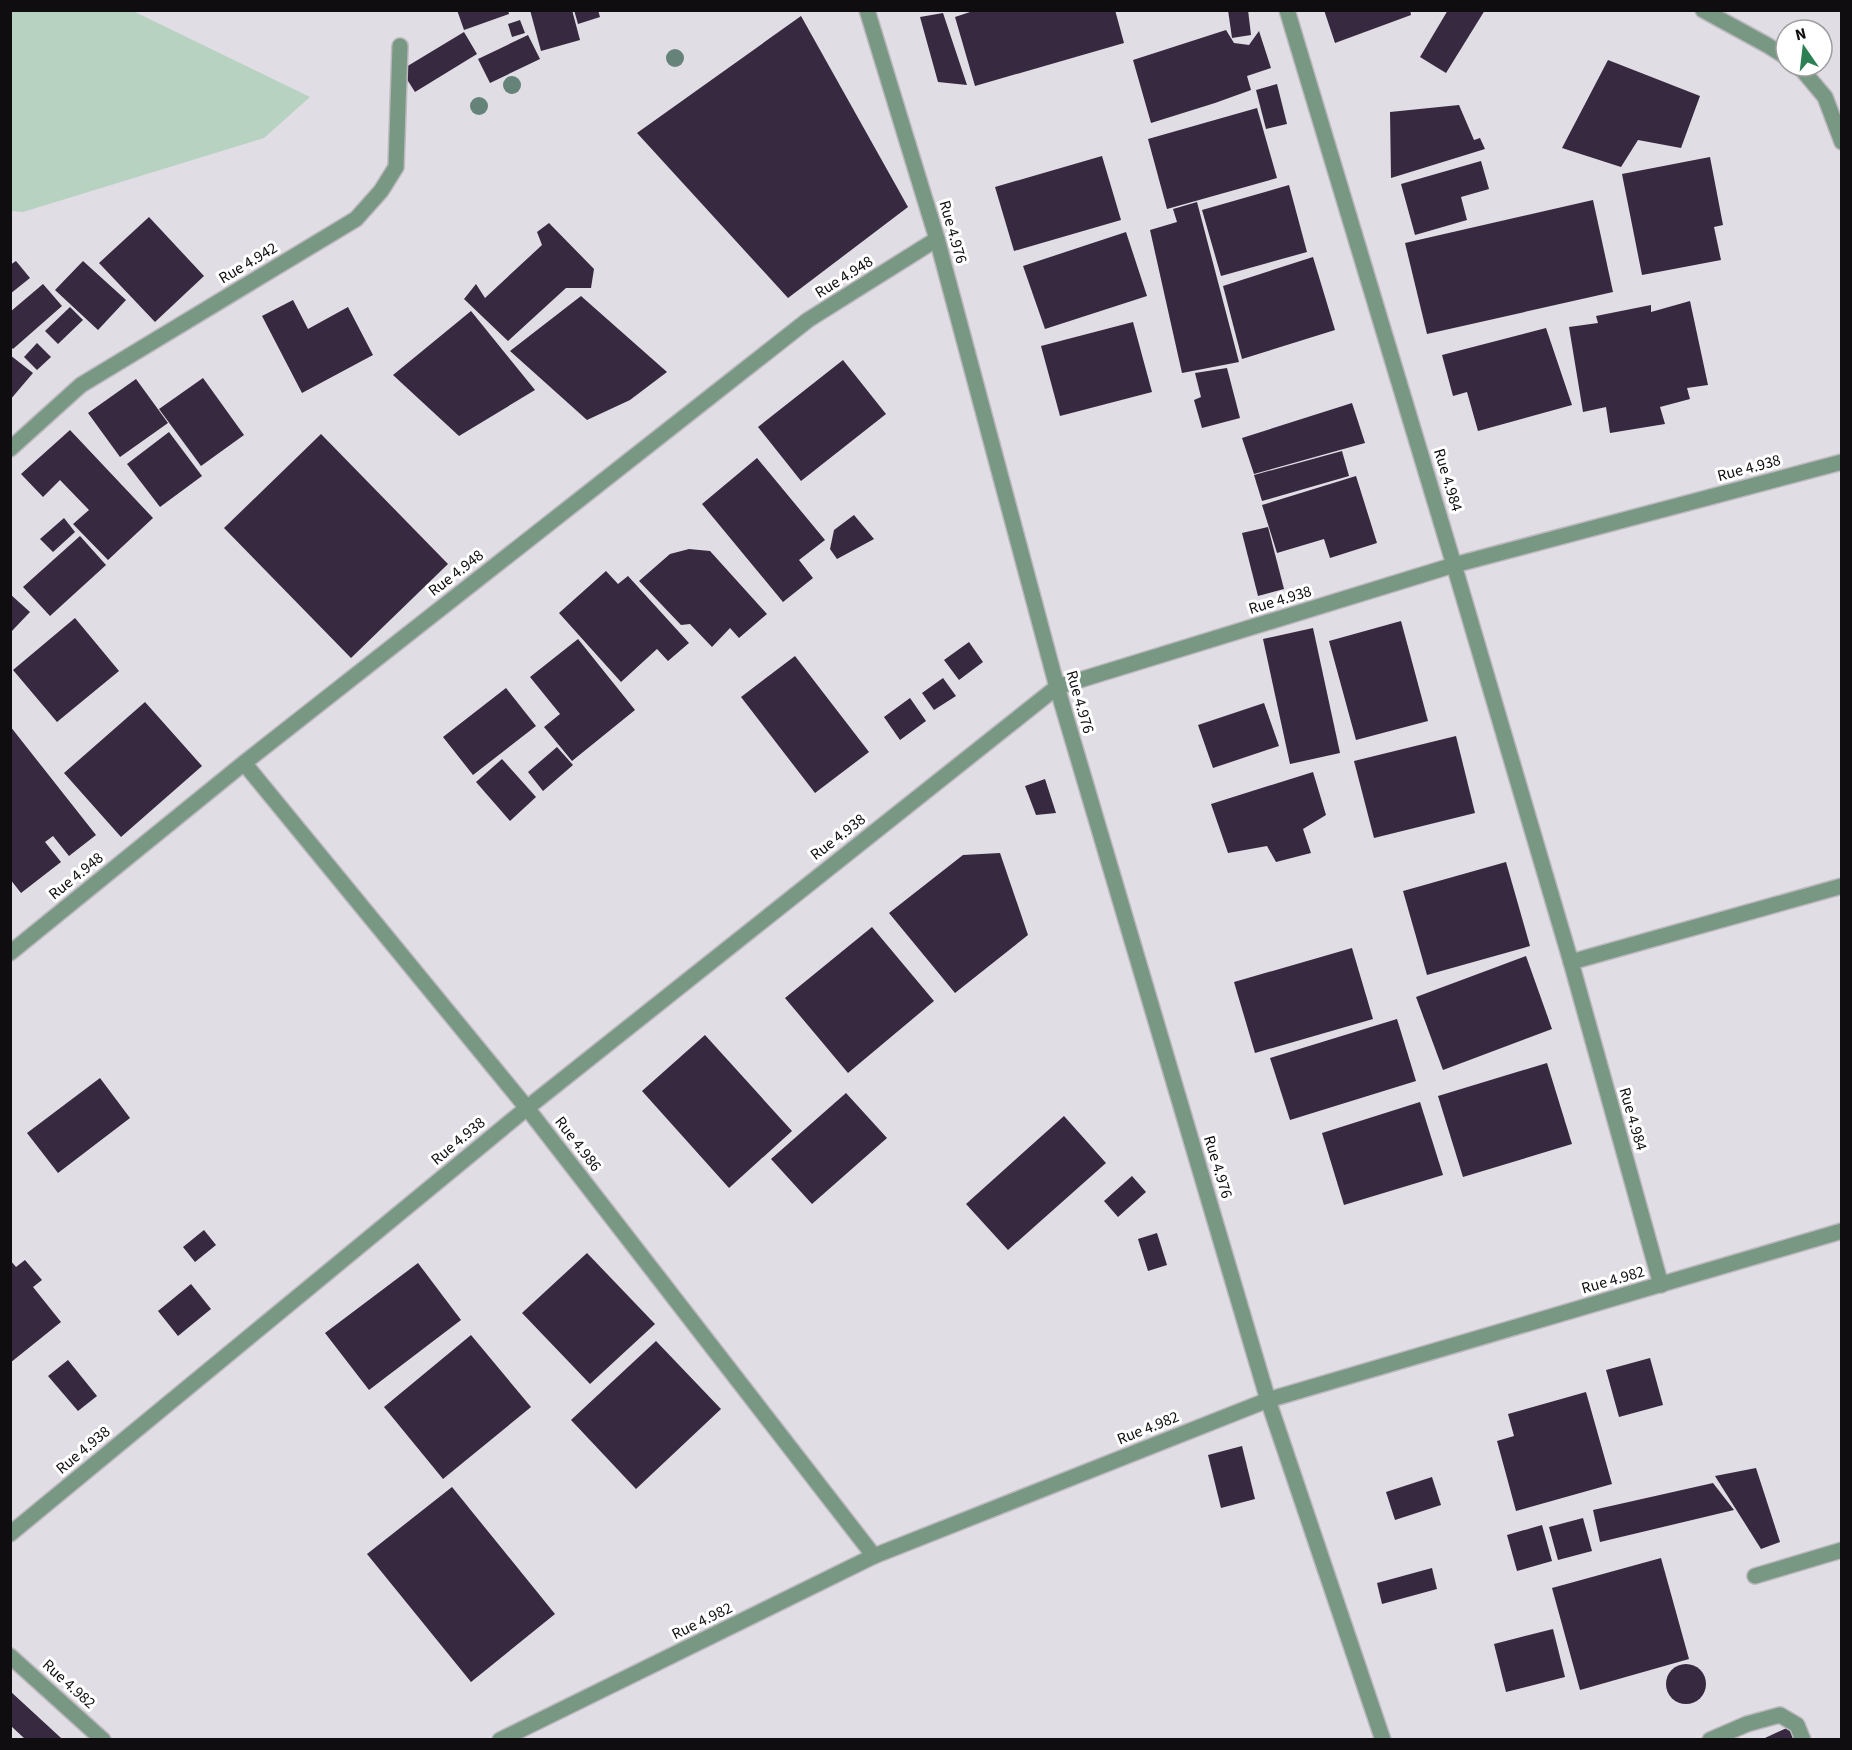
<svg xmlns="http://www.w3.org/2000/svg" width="1852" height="1750" font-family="'Source Sans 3',sans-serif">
<rect width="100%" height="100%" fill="#e1dde4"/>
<polygon fill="#b8d2c1" points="11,10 133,11 310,97 264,138 23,212 11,211"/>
<g fill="#362940">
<polygon points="457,10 508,10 509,14 464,30"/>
<polygon points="530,10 572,10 580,40 541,51"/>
<polygon points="574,10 598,10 600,17 578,24"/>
<polygon points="976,10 1115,10 1124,43 975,86 955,17"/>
<polygon points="1228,10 1248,10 1251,35 1232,38"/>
<polygon points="1324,10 1410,10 1411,15 1335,43"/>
<polygon points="1448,10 1485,10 1446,73 1420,57"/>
<polygon points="943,13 967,85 938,82 920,17"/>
<polygon points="801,16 908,207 788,298 637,133"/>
<polygon points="520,20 525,33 512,37 508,24"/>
<polygon points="1226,30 1234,43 1249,45 1259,31 1271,68 1247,76 1251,90 1215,103 1151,123 1133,60"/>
<polygon points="464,32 477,54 415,92 401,70"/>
<polygon points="528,35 540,59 490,83 478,59"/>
<polygon points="1608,60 1700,96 1681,148 1638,140 1621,167 1562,148"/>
<polygon points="1277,84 1287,124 1266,129 1256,90"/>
<polygon points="1459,105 1474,140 1480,138 1485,149 1391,178 1390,112"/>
<polygon points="1257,108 1277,178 1167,209 1148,139"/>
<polygon points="1102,156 1121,220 1014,251 995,187"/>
<polygon points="1710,157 1723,225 1714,227 1721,260 1642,275 1622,174"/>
<polygon points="1481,161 1489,189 1461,197 1467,220 1415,235 1401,184"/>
<polygon points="1289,185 1307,252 1221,276 1202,210"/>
<polygon points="1593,200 1613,292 1427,334 1405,243"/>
<polygon points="1197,202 1239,362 1182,373 1150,230 1177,222 1173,209"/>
<polygon points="149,217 204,276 155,322 99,263"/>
<polygon points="549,223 594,269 591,288 566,288 508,341 464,299 476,284 485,298 542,245 537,232"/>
<polygon points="1126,232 1147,296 1045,329 1023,266"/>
<polygon points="1313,257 1335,330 1242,359 1223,286"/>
<polygon points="16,261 30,278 10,294 10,265"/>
<polygon points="83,261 126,300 98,330 55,290"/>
<polygon points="43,284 62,306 13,349 10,346 10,312"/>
<polygon points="581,296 667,372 630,400 587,420 510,351"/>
<polygon points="293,300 308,329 348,307 373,355 302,393 262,316"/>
<polygon points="1690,301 1708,385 1687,388 1690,399 1660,407 1665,424 1610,433 1606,407 1583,412 1569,327 1598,323 1596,316 1651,305 1651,312"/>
<polygon points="70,307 83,320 58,344 45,331"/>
<polygon points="471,311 535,390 459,436 393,375"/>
<polygon points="1133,322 1152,392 1060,416 1041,346"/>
<polygon points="1546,328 1572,405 1478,431 1467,392 1453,396 1442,355"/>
<polygon points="37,343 51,357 37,370 24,357"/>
<polygon points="10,355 33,373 10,400"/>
<polygon points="843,360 886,414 801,481 758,427"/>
<polygon points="1227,368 1240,418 1202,428 1194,400 1201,397 1195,373"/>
<polygon points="203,378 244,435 201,466 159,409"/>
<polygon points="136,379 168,423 120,457 88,413"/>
<polygon points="1352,403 1365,443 1254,474 1242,438"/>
<polygon points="70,430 153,518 108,560 73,524 89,510 60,480 43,497 21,474"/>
<polygon points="169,432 202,476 160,507 127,464"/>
<polygon points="321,434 448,564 351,658 224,528"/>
<polygon points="1342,451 1349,476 1262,501 1254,475"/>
<polygon points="757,458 825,540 799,560 813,578 783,602 702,504"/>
<polygon points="1356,476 1377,543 1330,558 1324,539 1277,553 1262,505"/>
<polygon points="854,515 874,539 837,559 830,549 834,530"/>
<polygon points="64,518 75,532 53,552 40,539"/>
<polygon points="1268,527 1284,589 1258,596 1242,533"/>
<polygon points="80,536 106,565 50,616 23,587"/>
<polygon points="689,549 710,551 767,614 739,638 730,628 712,647 690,624 681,625 639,581 670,554"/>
<polygon points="606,571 618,584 628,576 689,643 668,661 657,649 621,682 559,613"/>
<polygon points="10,594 30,612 10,633"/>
<polygon points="75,618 119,671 57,722 13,670"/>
<polygon points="1401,621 1428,721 1356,740 1329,641"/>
<polygon points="1313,628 1340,753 1290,764 1263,639"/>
<polygon points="578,639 635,710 572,761 544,727 560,714 530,677"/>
<polygon points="969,642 983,662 959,680 944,660"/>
<polygon points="795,656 869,752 815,793 741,697"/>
<polygon points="943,678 956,696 934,710 922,693"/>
<polygon points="506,688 536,726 473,775 443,737"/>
<polygon points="910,698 926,721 900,740 884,717"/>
<polygon points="145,702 202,766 121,837 64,773"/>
<polygon points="1264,703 1279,746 1213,768 1198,725"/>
<polygon points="10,726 96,835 69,856 53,836 45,842 61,862 21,893 10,879"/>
<polygon points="1456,736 1475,813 1374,838 1354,761"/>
<polygon points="557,747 573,765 543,791 528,772"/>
<polygon points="502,759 536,797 510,821 476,782"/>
<polygon points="1313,772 1326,815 1303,829 1311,853 1276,862 1267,846 1228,853 1211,804"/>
<polygon points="1045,779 1056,813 1036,815 1025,786"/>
<polygon points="1000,853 1028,935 955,993 889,913 963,855"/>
<polygon points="1506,862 1530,946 1427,975 1403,891"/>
<polygon points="872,927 934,1001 848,1073 785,998"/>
<polygon points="1352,948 1373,1019 1255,1053 1234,982"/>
<polygon points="1526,956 1552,1029 1443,1070 1416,997"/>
<polygon points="1397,1019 1416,1081 1290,1120 1270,1058"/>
<polygon points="705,1035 792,1131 729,1188 642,1091"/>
<polygon points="1547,1063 1572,1144 1463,1177 1438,1096"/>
<polygon points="100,1078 130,1118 58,1173 27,1133"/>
<polygon points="846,1093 887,1138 812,1204 771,1159"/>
<polygon points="1420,1102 1443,1175 1344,1205 1322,1133"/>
<polygon points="1064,1116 1106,1163 1008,1250 966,1204"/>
<polygon points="1132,1176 1146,1192 1118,1217 1104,1201"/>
<polygon points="204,1230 216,1245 195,1262 183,1247"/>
<polygon points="1157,1233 1167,1265 1148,1271 1138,1239"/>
<polygon points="587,1253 655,1324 590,1384 522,1313"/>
<polygon points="10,1260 16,1267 25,1260 42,1280 33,1287 61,1322 10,1363"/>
<polygon points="418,1263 461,1320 369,1390 325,1333"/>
<polygon points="191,1284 211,1309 178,1336 158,1311"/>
<polygon points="471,1335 531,1407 443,1479 384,1407"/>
<polygon points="656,1341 721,1409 636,1489 571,1420"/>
<polygon points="1650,1358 1663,1405 1619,1417 1606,1370"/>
<polygon points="68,1360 97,1396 78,1411 48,1376"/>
<polygon points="1586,1392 1612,1484 1516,1511 1497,1441 1514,1436 1508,1414"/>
<polygon points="1242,1446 1255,1499 1221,1508 1208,1455"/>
<polygon points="1756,1468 1780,1542 1761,1549 1715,1476"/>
<polygon points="1432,1477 1441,1505 1395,1520 1386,1492"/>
<polygon points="1713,1483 1734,1510 1600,1542 1593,1510"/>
<polygon points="452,1487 555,1614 471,1682 367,1554"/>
<polygon points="1583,1518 1592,1551 1558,1560 1549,1527"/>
<polygon points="1542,1525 1552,1561 1517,1571 1507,1535"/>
<polygon points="1661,1558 1689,1659 1580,1690 1552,1588"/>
<polygon points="1432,1568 1437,1589 1382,1604 1377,1583"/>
<polygon points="1553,1629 1565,1677 1506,1692 1494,1644"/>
<circle cx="1686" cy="1684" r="20"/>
<polygon points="10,1691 61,1738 59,1740 26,1740 10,1725"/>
<polygon points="1791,1726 1795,1740 1765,1740 1765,1738"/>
</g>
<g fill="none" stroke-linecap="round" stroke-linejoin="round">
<defs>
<g id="minor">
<polyline points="867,10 937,239 1057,687 1268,1400 1383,1740"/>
<polyline points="1287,10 1454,565 1571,962 1661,1285"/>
<polyline points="1703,10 1767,45 1786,57"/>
<polyline points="1799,66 1825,97 1842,142"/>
<polyline points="10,449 81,385 356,219 381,191 396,167 400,46"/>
<polyline points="244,763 527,1108 874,1556"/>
<polyline points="10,953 244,763 808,320 937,239"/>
<polyline points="1571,962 1842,886"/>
<polyline points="10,1534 527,1108 1057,687 1454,565 1842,462"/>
<polyline points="1755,1576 1842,1550"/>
<polyline points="10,1656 103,1740"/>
<polyline points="500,1740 874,1556 1268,1400 1842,1231"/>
<polyline points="1710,1740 1747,1724 1780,1715 1797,1725 1803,1740"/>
</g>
</defs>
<use href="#minor" stroke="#bbb8be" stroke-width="18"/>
<use href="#minor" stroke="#799884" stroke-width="15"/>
</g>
<g fill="#658378">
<circle cx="675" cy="58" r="9"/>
<circle cx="512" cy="85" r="9"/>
<circle cx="479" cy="106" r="9"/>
</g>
<g text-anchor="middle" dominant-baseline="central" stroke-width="6" stroke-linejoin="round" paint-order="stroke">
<g font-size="16" fill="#0f0d10" stroke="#fff">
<text transform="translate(953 232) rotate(74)">Rue 4.976</text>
<text transform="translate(248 263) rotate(-31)">Rue 4.942</text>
<text transform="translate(844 277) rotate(-32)">Rue 4.948</text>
<text transform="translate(1749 468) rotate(-15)">Rue 4.938</text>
<text transform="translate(1448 480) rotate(73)">Rue 4.984</text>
<text transform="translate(456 573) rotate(-38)">Rue 4.948</text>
<text transform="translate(1280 600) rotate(-17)">Rue 4.938</text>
<text transform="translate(1080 702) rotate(74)">Rue 4.976</text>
<text transform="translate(838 837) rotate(-38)">Rue 4.938</text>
<text transform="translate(76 876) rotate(-39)">Rue 4.948</text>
<text transform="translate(1633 1119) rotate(74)">Rue 4.984</text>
<text transform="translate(458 1141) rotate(-40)">Rue 4.938</text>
<text transform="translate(578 1144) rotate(52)">Rue 4.986</text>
<text transform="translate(1218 1167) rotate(73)">Rue 4.976</text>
<text transform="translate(1613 1280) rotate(-16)">Rue 4.982</text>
<text transform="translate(1148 1428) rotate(-22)">Rue 4.982</text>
<text transform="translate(83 1450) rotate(-40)">Rue 4.938</text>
<text transform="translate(702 1621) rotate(-26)">Rue 4.982</text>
<text transform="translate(69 1684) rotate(42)">Rue 4.982</text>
</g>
</g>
<rect width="1852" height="1750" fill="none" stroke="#0f0d10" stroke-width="24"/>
<g transform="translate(1804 48) rotate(346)"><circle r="28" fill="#ffffff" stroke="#9f9e9f" stroke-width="1.5"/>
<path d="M0-4.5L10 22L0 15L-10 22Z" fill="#2c8053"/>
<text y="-9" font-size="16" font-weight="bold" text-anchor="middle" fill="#0f0d10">N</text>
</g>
</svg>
